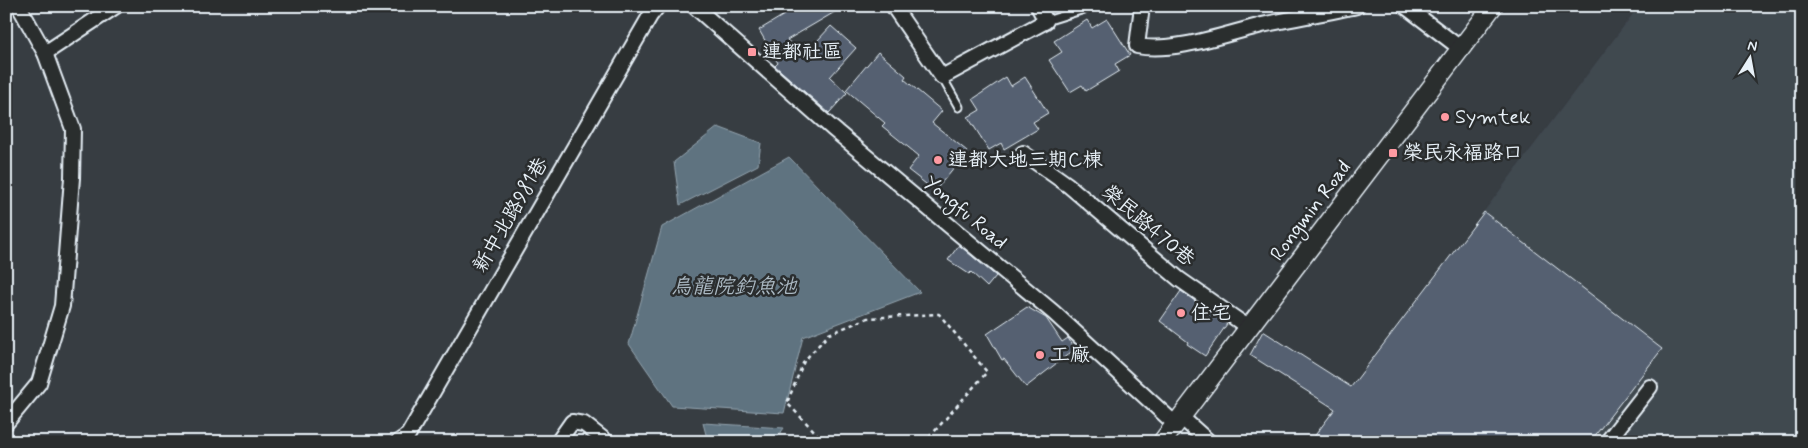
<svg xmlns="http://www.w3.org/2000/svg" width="1808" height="448" font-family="Mynerve,'LXGW WenKai TC',sans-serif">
<rect width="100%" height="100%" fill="#373d42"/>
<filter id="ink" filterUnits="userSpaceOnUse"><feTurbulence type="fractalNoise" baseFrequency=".02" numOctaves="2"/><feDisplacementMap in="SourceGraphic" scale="10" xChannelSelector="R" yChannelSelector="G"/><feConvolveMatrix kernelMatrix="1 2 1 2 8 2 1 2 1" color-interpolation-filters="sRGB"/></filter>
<g filter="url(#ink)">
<polygon fill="#404850" points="1639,6 1802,6 1802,442 1310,442"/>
<g fill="#5e7380" stroke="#95a5b0">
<polygon points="718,127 761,143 758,165 680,205 674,162"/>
<polygon points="789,157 920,292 803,337 784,413 672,406 629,344 662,227"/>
<polygon points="703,423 784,428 774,442 708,442"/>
</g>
<g fill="#556171" stroke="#e8f1f8">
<polygon points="799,6 845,6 787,40 804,55 831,26 856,48 830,77 847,93 829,113 775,66 778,63 759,30"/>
<polygon points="1107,19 1130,55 1115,64 1119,71 1086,91 1082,85 1070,92 1049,60 1062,52 1054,41 1087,20 1092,28"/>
<polygon points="878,52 906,76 904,79 942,111 932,123 967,151 935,191 908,170 919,156 882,126 885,123 846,90"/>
<polygon points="1006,77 1011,86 1025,77 1048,113 1033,122 1038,129 1004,149 1001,143 989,150 968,117 980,110 973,99"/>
<polygon points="1484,212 1662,349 1590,442 1310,442 1335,409 1250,355 1263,331 1351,387"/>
<polygon points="959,245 996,276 987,287 971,272 969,274 948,260"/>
<polygon points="1181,291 1227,324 1205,356 1187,344 1188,342 1160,321"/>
<polygon points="1027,307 1046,318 1062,342 1068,338 1075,349 1026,387 1004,359 1002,360 987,334"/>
</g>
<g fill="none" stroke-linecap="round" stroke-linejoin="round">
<defs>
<g id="service">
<polyline points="1046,21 1094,6"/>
<polyline points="942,77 959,107"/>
</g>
<g id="minor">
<polyline points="694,6 832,128 1053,312 1174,423 1181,417 1209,442"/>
<polyline points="893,6 942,77 1046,21 1038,6"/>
<path d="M 1142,6 L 1137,46 C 1174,53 1225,34 1262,25 C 1293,18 1325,13 1357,6"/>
<polyline points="1405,6 1460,48"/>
<polyline points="45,53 116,6"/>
<polyline points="1023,153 1068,185 1179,279 1249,328"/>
<polyline points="6,423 39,383 62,306 72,178 73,129 45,53 19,6"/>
<polyline points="398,442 408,435 650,16 658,6"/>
<polyline points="558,442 572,422 584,424 607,442"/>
<polyline points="1607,442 1650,387"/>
</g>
<polyline id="tertiary" points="1162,442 1493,6"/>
</defs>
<use href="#service" stroke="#e8f1f8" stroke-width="11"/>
<use href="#minor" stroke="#e8f1f8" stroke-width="18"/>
<use href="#tertiary" stroke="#e8f1f8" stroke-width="21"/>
<polyline stroke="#e8f1f8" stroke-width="2.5" stroke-dasharray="4 4" stroke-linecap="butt" points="825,442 787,403 804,361 829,334 868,318 939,314 987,372 925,442"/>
<use href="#service" stroke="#2a2d2e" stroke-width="7"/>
<use href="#minor" stroke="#2a2d2e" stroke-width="14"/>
<use href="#tertiary" stroke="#2a2d2e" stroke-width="18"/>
</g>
</g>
<g fill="#ff9aa2" stroke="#2a2d2e" stroke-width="2">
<rect x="747" y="47" width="10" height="10" rx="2.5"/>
<circle cx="1445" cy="117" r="5"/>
<rect x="1388" y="148" width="10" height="10" rx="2.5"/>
<circle cx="938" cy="160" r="5"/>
<circle cx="1181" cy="313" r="5"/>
<circle cx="1040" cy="355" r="5"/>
</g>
<g text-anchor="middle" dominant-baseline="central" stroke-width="5" stroke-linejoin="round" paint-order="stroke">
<g font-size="20" fill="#e8f1f8" stroke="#2a2d2e" text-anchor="start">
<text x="762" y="52">連都社區</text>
<text x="1455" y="117">Symtek</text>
<text x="1403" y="153">榮民永褔路口</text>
<text x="948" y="160">連都大地三期C棟</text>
<text x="1191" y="313">住宅</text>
<text x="1050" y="355">工廠</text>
</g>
<g font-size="20" fill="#e8f1f8" stroke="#2a2d2e">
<text transform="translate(1311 211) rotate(-53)">Rongmin Road</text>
<text transform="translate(965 213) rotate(40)">Yongfu Road</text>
<text transform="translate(511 215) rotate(-60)">新中北路981巷</text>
<text transform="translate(1148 226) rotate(40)">榮民路470巷</text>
</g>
<g font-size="21" font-style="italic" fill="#aab8c2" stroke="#2a2d2e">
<text x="734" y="287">烏龍院釣魚池</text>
</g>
</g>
<rect width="1808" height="448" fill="none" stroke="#2a2d2e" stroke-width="25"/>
<rect x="12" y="12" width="1783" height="423" fill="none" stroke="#e8f1f8" stroke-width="2" filter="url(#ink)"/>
<g transform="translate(1750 58) rotate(11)" stroke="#2a2d2e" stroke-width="4" paint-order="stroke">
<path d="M0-4L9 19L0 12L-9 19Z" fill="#e8f1f8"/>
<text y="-8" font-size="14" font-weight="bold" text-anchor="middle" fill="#e8f1f8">N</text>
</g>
</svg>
